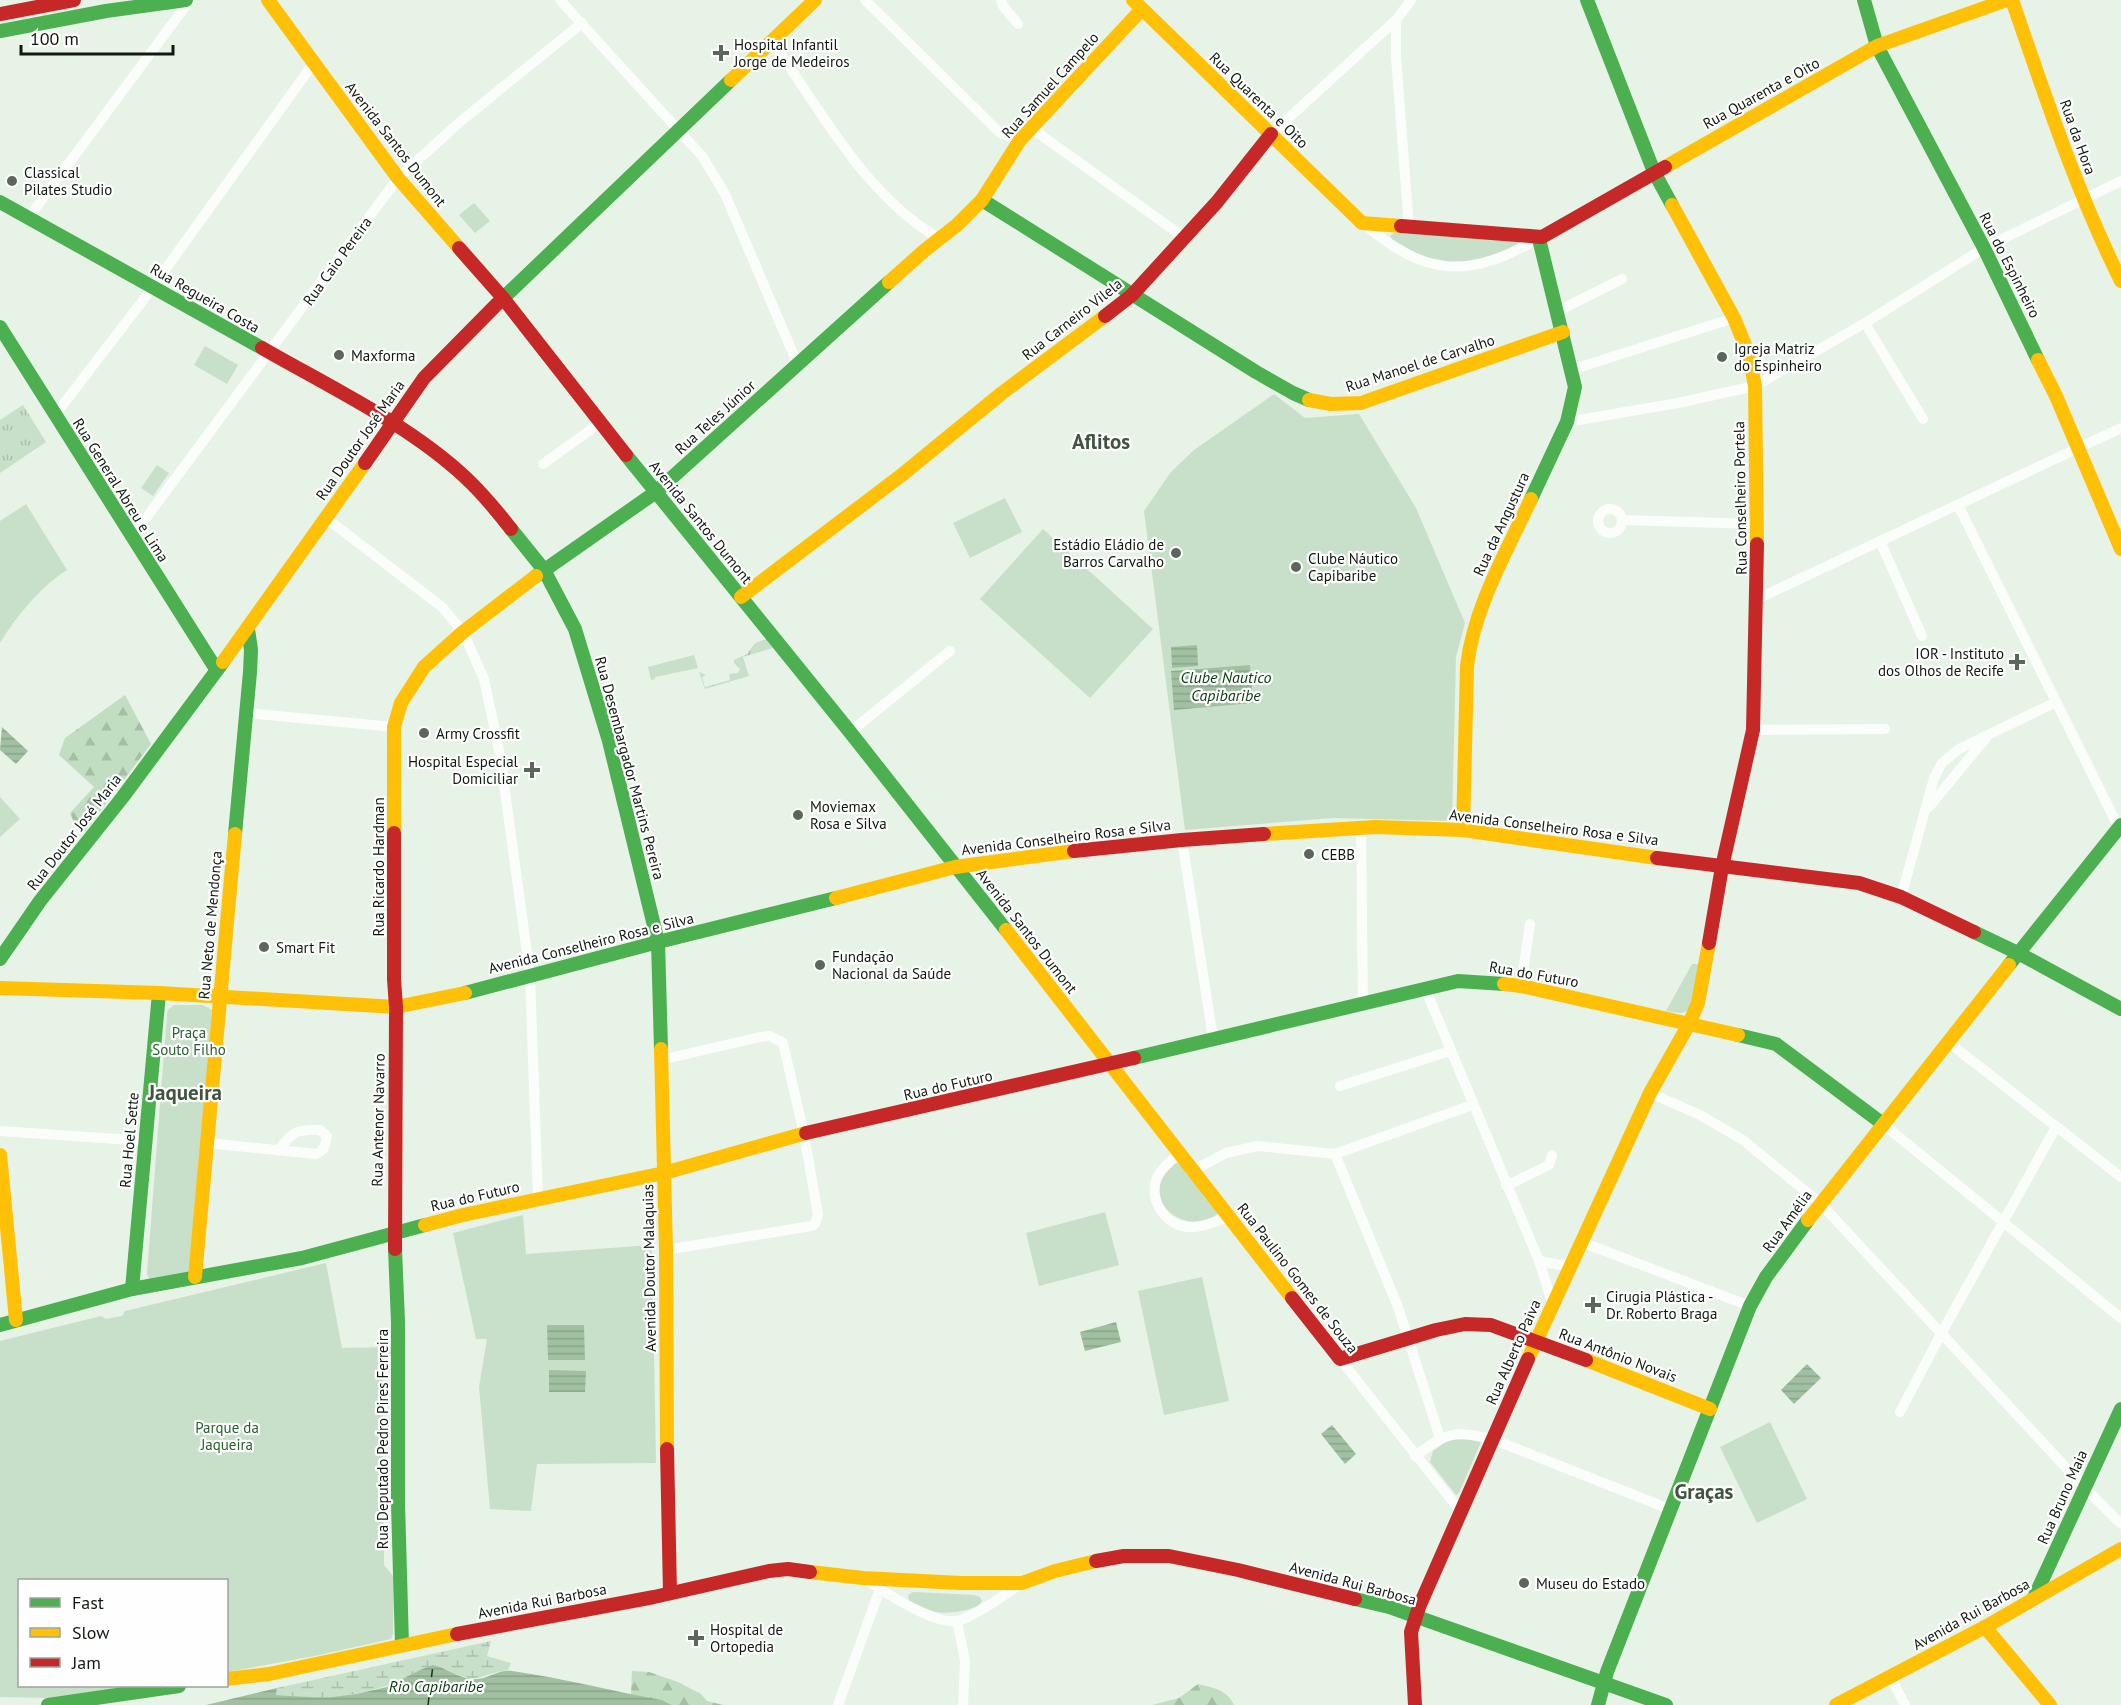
<svg xmlns="http://www.w3.org/2000/svg" width="2121" height="1705" font-family="'PT Sans',sans-serif">
<defs>
<pattern id="grass-tufts" width="24" height="20" patternUnits="userSpaceOnUse" patternTransform="scale(1.5)"><rect width="24" height="20" fill="#c8e0c9"/><path d="M3 7l-1-3M5 7V3M7 7l1-3M15 17l-1-3M17 17v-4M19 17l1-3" fill="none" stroke="#abc0ac"/></pattern>
<pattern id="forest-firs" width="22" height="20" patternUnits="userSpaceOnUse" patternTransform="scale(1.5)"><rect width="22" height="20" fill="#c2dec2"/><path d="M5 1l3.5 6h-7zM16 11l3.5 6h-7z" fill="#a6bea6"/></pattern>
<pattern id="wetland-marsh" width="20" height="14" patternUnits="userSpaceOnUse" patternTransform="scale(1.5)"><rect width="20" height="14" fill="#c8e0c9"/><path d="M1 5h8M5 5V1M11 12h8M15 12V8" fill="none" stroke="#abc0ac"/></pattern>
<pattern id="water-rules" width="6" height="5" patternUnits="userSpaceOnUse" patternTransform="scale(1.5)"><rect width="6" height="5" fill="#a0c0a1"/><path d="M0 2.5h6" fill="none" stroke="#89a48a"/></pattern>
</defs>
<rect width="100%" height="100%" fill="#e6f3e6"/>
<g fill="url(#grass-tufts)">
<polygon points="23,405 46,442 0,473 0,420"/>
<polygon points="767,639 773,648 743,657 749,676 705,689 699,672 706,675 702,677 705,687 730,680 729,674 738,673 740,669 734,663 734,660 747,654 755,643"/>
</g>
<g fill="url(#forest-firs)">
<polygon points="125,695 151,744 83,834 76,827 70,813 94,787 59,755 65,738"/>
<polygon points="632,1671 649,1672 678,1682 701,1694 707,1701 723,1705 672,1705 662,1700 631,1695"/>
<path d="M 1198,1684 C 1214,1688 1226,1689 1234,1705 L 1152,1705 L 1179,1698 Z"/>
</g>
<path fill="url(#wetland-marsh)" d="M 491,1641 L 487,1656 L 511,1663 L 508,1670 C 475,1675 479,1687 444,1668 C 405,1679 368,1695 327,1698 C 310,1699 293,1695 276,1695 L 277,1688 Z"/>
<g fill="#c8e0c9">
<polygon points="474,203 490,221 475,233 459,215"/>
<polygon points="1394,233 1524,239 1509,251 1460,264 1420,256 1392,239 1390,236"/>
<polygon points="205,346 238,365 227,384 194,365"/>
<polygon points="1274,394 1305,418 1359,414 1416,508 1465,623 1456,657 1452,821 1333,818 1185,830 1144,511 1171,472 1194,450"/>
<polygon points="157,465 169,473 153,496 141,488"/>
<polygon points="1005,498 1022,532 970,558 953,523"/>
<path d="M 26,504 L 67,570 C 42,585 15,618 0,643 L 0,521 Z"/>
<polygon points="1043,529 1153,629 1090,698 980,599"/>
<polygon points="694,655 698,668 655,677 655,679 651,680 648,667"/>
<polygon points="0,797 20,819 0,837"/>
<polygon points="1692,964 1700,964 1696,992 1687,1011 1681,1013 1666,1011"/>
<polygon points="174,1005 203,1005 212,1010 192,1271 150,1281 147,1274 167,1014 168,1010"/>
<path d="M 1178,1162 L 1218,1213 C 1194,1237 1143,1208 1164,1175 C 1167,1169 1172,1164 1178,1162 Z"/>
<polygon points="1105,1212 1119,1265 1039,1286 1026,1233"/>
<polygon points="523,1215 526,1254 652,1245 656,1463 537,1464 531,1511 490,1509 479,1387 487,1339 476,1339 453,1233"/>
<polygon points="326,1263 342,1348 392,1347 392,1354 383,1364 384,1565 394,1577 393,1634 391,1639 315,1656 227,1672 226,1580 20,1580 20,1686 147,1686 49,1698 0,1697 0,1341 101,1316 106,1319 122,1316 125,1311"/>
<polygon points="1202,1277 1229,1401 1164,1415 1138,1291"/>
<polygon points="1770,1422 1807,1499 1757,1523 1720,1447"/>
<polygon points="1453,1437 1481,1442 1459,1493 1456,1495 1430,1462 1433,1451"/>
<path d="M 913,1592 L 974,1595 L 980,1597 L 982,1601 C 978,1607 973,1608 966,1610 C 938,1616 934,1612 909,1601 L 908,1595 Z"/>
</g>
<g fill="url(#water-rules)">
<polygon points="1197,645 1198,666 1172,668 1171,647"/>
<polygon points="1250,665 1253,703 1174,710 1171,671"/>
<polygon points="2,727 28,751 16,764 0,750"/>
<polygon points="1116,1322 1121,1342 1085,1351 1080,1332"/>
<polygon points="547,1325 584,1325 585,1360 548,1360"/>
<polygon points="1807,1364 1821,1378 1794,1404 1781,1390"/>
<polygon points="549,1370 586,1371 585,1392 549,1392"/>
<polygon points="1332,1425 1356,1454 1345,1464 1321,1434"/>
<path d="M 433,1665 C 447,1668 458,1678 472,1679 C 486,1681 497,1669 512,1671 C 563,1678 611,1691 662,1700 L 672,1705 L 206,1705 L 277,1688 L 276,1695 L 325,1698 L 356,1694 L 387,1687 L 420,1670 Z"/>
</g>
<g fill="none" stroke-linecap="round" stroke-linejoin="round">
<polyline stroke="#0d3913" stroke-width="1.5" stroke-dasharray="8 6" stroke-linecap="butt" points="428,1705 433,1665"/>
<g stroke="#fbfdfb" stroke-width="10">
<polyline points="560,0 702,156 725,194 798,365"/>
<polyline points="865,0 1000,133 1020,140"/>
<polyline points="1001,0 1003,6 1018,24"/>
<polyline points="1396,20 1396,57 1409,228"/>
<path d="M 772,41 C 819,108 866,197 939,238"/>
<polyline points="1031,128 1185,238"/>
<polyline points="1271,134 1396,20 1411,0"/>
<polyline points="29,217 190,0"/>
<path d="M 1363,223 C 1426,278 1470,279 1541,237"/>
<polyline points="1556,312 1622,279"/>
<polyline points="1865,323 1923,419"/>
<polyline points="1571,370 1734,318"/>
<polyline points="55,415 144,299 313,64"/>
<polyline points="1567,422 1678,403 1755,386 1865,323 1984,248 2121,181"/>
<polyline points="543,464 600,423"/>
<polyline points="1958,505 2119,828"/>
<circle cx="1610" cy="521" r="12"/>
<polyline points="326,518 442,607 463,632 484,679 500,755 530,975 538,1199"/>
<polyline points="1622,520 1757,524"/>
<polyline points="132,537 398,178 461,121 582,23"/>
<polyline points="1880,541 1922,636"/>
<polyline points="1757,599 2121,428"/>
<polyline points="246,713 394,727"/>
<polyline points="1753,730 1885,729"/>
<polyline points="850,732 950,651"/>
<polyline points="1929,807 1986,738"/>
<polyline points="1361,828 1363,1004"/>
<polyline points="1182,840 1213,1038"/>
<polyline points="1901,897 1934,778 1942,763 1959,749 2056,702"/>
<polyline points="1521,986 1530,924"/>
<polyline points="1425,988 1539,1261 1553,1305"/>
<polyline points="1948,1042 2121,1177"/>
<polyline points="661,1060 760,1037 770,1036 783,1043 804,1134 818,1215 815,1224 811,1226 666,1250"/>
<polyline points="1340,1086 1450,1051"/>
<polyline points="1650,1093 1700,1115 1743,1140 1820,1203 2084,1487 2121,1524"/>
<polyline points="1883,1124 2121,1318"/>
<polyline points="0,1131 146,1141"/>
<path d="M 206,1143 L 316,1154 C 325,1151 325,1145 327,1136 L 320,1130 C 296,1129 292,1132 278,1151"/>
<path d="M 1179,1153 C 1172,1160 1164,1166 1159,1174 C 1146,1195 1163,1225 1188,1227 C 1202,1228 1216,1221 1229,1217"/>
<polyline points="1335,1154 1398,1307 1440,1438"/>
<polyline points="1194,1170 1226,1153 1258,1146 1335,1154 1472,1105"/>
<polyline points="1506,1186 1549,1165 1552,1155"/>
<polyline points="1581,1242 1750,1306"/>
<polyline points="1539,1261 1561,1265 1572,1264"/>
<polyline points="1340,1359 1461,1512"/>
<polyline points="1900,1412 1942,1332 2056,1127"/>
<path d="M 1415,1456 C 1447,1433 1452,1430 1492,1439 L 1672,1510"/>
<path d="M 864,1578 C 882,1591 934,1625 957,1621 C 973,1618 1007,1593 1022,1583"/>
<polyline points="957,1621 965,1661 963,1705"/>
<polyline points="1890,1676 1905,1705"/>
<polyline points="838,1705 880,1589"/>
</g>
<g stroke="#4caf50" stroke-width="14">
<polyline points="1587,0 1654,172 1672,205"/>
<polyline points="1864,0 1877,46 1984,248 2038,360"/>
<polyline points="0,31 106,11 186,0"/>
<polyline points="982,200 1256,372 1293,393 1309,400"/>
<polyline points="0,202 262,348"/>
<polyline points="497,304 731,80"/>
<polyline points="0,327 216,669"/>
<polyline points="626,455 850,732 1006,930"/>
<polyline points="1531,499 1567,422 1575,387 1539,239"/>
<polyline points="511,529 544,570 575,629 609,741 658,942 661,1049"/>
<polyline points="536,576 656,492 889,282"/>
<polyline points="235,834 250,672 251,650 248,629"/>
<polyline points="1974,932 2020,954 2121,1009"/>
<polyline points="0,959 40,901 122,798 223,662"/>
<polyline points="2009,965 2121,825"/>
<polyline points="465,993 658,942 836,898"/>
<polyline points="1738,1035 1776,1044 1883,1124"/>
<polyline points="1134,1058 1458,981 1504,984"/>
<polyline points="395,1249 398,1322 398,1503 402,1645"/>
<polyline points="132,1289 159,993"/>
<polyline points="0,1325 132,1289 302,1258 425,1225"/>
<polyline points="2034,1598 2121,1409"/>
<polyline points="1355,1599 1389,1607 1666,1705"/>
<polyline points="48,1705 179,1686"/>
<polyline points="1598,1705 1607,1672 1750,1306 1766,1277 1808,1220"/>
</g>
<g stroke="#ffc107" stroke-width="14">
<polyline points="268,0 398,178 459,248"/>
<polyline points="1133,0 1362,223 1401,226"/>
<path d="M 2012,0 C 2045,95 2076,191 2121,281"/>
<polyline points="731,80 815,0"/>
<polyline points="1665,167 1877,46 2007,0"/>
<polyline points="1672,205 1734,318 1749,355 1755,386 1757,544"/>
<polyline points="889,282 925,250 957,225 982,200 1020,140 1142,9"/>
<polyline points="2038,360 2056,396 2121,549"/>
<polyline points="1309,400 1331,404 1361,403 1563,332"/>
<polyline points="741,597 903,474 1002,393 1105,316"/>
<polyline points="223,662 365,463"/>
<path d="M 1463,830 L 1467,666 C 1474,607 1506,553 1531,499"/>
<polyline points="394,833 394,727 401,703 424,667 463,632 536,576"/>
<polyline points="1264,834 1375,827 1463,830 1657,858"/>
<polyline points="836,898 955,867 1074,851"/>
<polyline points="1006,930 1292,1298"/>
<polyline points="1504,984 1521,986 1738,1035"/>
<polyline points="0,988 159,993 396,1007 465,993"/>
<polyline points="661,1049 666,1250 667,1449"/>
<polyline points="0,1155 16,1320"/>
<polyline points="1808,1220 2009,965"/>
<polyline points="425,1225 463,1215 664,1173 806,1133"/>
<polyline points="195,1277 235,834"/>
<polyline points="1528,1359 1650,1093 1689,1024 1698,1003 1709,943"/>
<polyline points="1586,1360 1710,1409"/>
<polyline points="810,1572 863,1578 961,1583 1022,1583 1055,1571 1096,1561"/>
<polyline points="1985,1627 2050,1705"/>
<polyline points="226,1679 269,1674 457,1634"/>
<polyline points="1836,1705 1985,1627 2121,1549"/>
</g>
<g stroke="#c62828" stroke-width="14">
<polyline points="0,14 74,0"/>
<polyline points="1401,226 1542,237 1665,167"/>
<polyline points="459,248 503,298 626,455"/>
<polyline points="1105,316 1132,295 1217,202 1271,134"/>
<path d="M 262,348 C 328,386 410,425 466,478 C 482,493 497,511 511,529"/>
<polyline points="365,463 424,378 497,304"/>
<polyline points="394,833 394,979 396,1007 395,1249"/>
<polyline points="1074,851 1182,840 1264,834"/>
<polyline points="1657,858 1859,883 1901,897 1974,932"/>
<polyline points="1709,943 1722,867 1753,730 1757,544"/>
<polyline points="806,1133 1134,1058"/>
<polyline points="1292,1298 1340,1359 1436,1330 1465,1324 1491,1325 1586,1360"/>
<polyline points="667,1449 670,1593"/>
<polyline points="1096,1561 1124,1556 1169,1556 1238,1570 1355,1599"/>
<polyline points="457,1634 654,1597 769,1571 788,1569 810,1572"/>
<polyline points="1415,1705 1411,1632 1419,1607 1528,1359"/>
</g>
</g>
<g fill="#5c665c" stroke="#fefefe" stroke-width="2">
<path d="M718 44h6v6h6v6h-6v6h-6v-6h-6v-6h6z"/>
<circle cx="12" cy="181" r="6"/>
<circle cx="339" cy="355" r="6"/>
<circle cx="1722" cy="357" r="6"/>
<circle cx="1176" cy="553" r="6"/>
<circle cx="1296" cy="567" r="6"/>
<path d="M2014 653h6v6h6v6h-6v6h-6v-6h-6v-6h6z"/>
<circle cx="424" cy="733" r="6"/>
<path d="M529 761h6v6h6v6h-6v6h-6v-6h-6v-6h6z"/>
<circle cx="798" cy="815" r="6"/>
<circle cx="1309" cy="854" r="6"/>
<circle cx="264" cy="947" r="6"/>
<circle cx="820" cy="965" r="6"/>
<path d="M1590 1296h6v6h6v6h-6v6h-6v-6h-6v-6h6z"/>
<circle cx="1524" cy="1583" r="6"/>
<path d="M693 1629h6v6h6v6h-6v6h-6v-6h-6v-6h6z"/>
</g>
<g text-anchor="middle" dominant-baseline="central" stroke-width="4.5" stroke-linejoin="round" paint-order="stroke">
<g font-size="15" fill="#111a11" stroke="#fefefe" text-anchor="start">
<text x="734" y="44">Hospital Infantil<tspan x="734" dy="17">Jorge de Medeiros</tspan></text>
<text x="24" y="172">Classical<tspan x="24" dy="17">Pilates Studio</tspan></text>
<text x="1734" y="348">Igreja Matriz<tspan x="1734" dy="17">do Espinheiro</tspan></text>
<text x="351" y="355">Maxforma</text>
<text x="1164" y="544" text-anchor="end">Estádio Eládio de<tspan x="1164" dy="17">Barros Carvalho</tspan></text>
<text x="1308" y="558">Clube Náutico<tspan x="1308" dy="17">Capibaribe</tspan></text>
<text x="2004" y="653" text-anchor="end">IOR - Instituto<tspan x="2004" dy="17">dos Olhos de Recife</tspan></text>
<text x="436" y="733">Army Crossfit</text>
<text x="518" y="761" text-anchor="end">Hospital Especial<tspan x="518" dy="17">Domiciliar</tspan></text>
<text x="810" y="806">Moviemax<tspan x="810" dy="17">Rosa e Silva</tspan></text>
<text x="1321" y="854">CEBB</text>
<text x="276" y="947">Smart Fit</text>
<text x="832" y="956">Fundação<tspan x="832" dy="17">Nacional da Saúde</tspan></text>
<text x="1606" y="1296">Cirugia Plástica -<tspan x="1606" dy="17">Dr. Roberto Braga</tspan></text>
<text x="1536" y="1583">Museu do Estado</text>
<text x="710" y="1629">Hospital de<tspan x="710" dy="17">Ortopedia</tspan></text>
</g>
<g font-size="15" fill="#111a11" stroke="#fefefe">
<text transform="translate(1050 85) rotate(-48)">Rua Samuel Campelo</text>
<text transform="translate(1761 93) rotate(-29)">Rua Quarenta e Oito</text>
<text transform="translate(1259 100) rotate(44)">Rua Quarenta e Oito</text>
<text transform="translate(2078 137) rotate(70)">Rua da Hora</text>
<text transform="translate(396 144) rotate(52)">Avenida Santos Dumont</text>
<text transform="translate(337 261) rotate(-54)">Rua Caio Pereira</text>
<text transform="translate(2010 265) rotate(63)">Rua do Espinheiro</text>
<text transform="translate(205 298) rotate(30)">Rua Regueira Costa</text>
<text transform="translate(1072 319) rotate(-38)">Rua Carneiro Vilela</text>
<text transform="translate(1420 363) rotate(-18)">Rua Manoel de Carvalho</text>
<text transform="translate(715 417) rotate(-42)">Rua Teles Júnior</text>
<text transform="translate(360 440) rotate(-55)">Rua Doutor José Maria</text>
<text transform="translate(121 490) rotate(58)">Rua General Abreu e Lima</text>
<text transform="translate(1740 498) rotate(-91)">Rua Conselheiro Portela</text>
<text transform="translate(701 522) rotate(51)">Avenida Santos Dumont</text>
<text transform="translate(1501 524) rotate(-65)">Rua da Angustura</text>
<text transform="translate(630 768) rotate(75)">Rua Desembargador Martins Pereira</text>
<text transform="translate(1554 827) rotate(7)">Avenida Conselheiro Rosa e Silva</text>
<text transform="translate(74 832) rotate(-52)">Rua Doutor José Maria</text>
<text transform="translate(1066 837) rotate(-7)">Avenida Conselheiro Rosa e Silva</text>
<text transform="translate(378 867) rotate(-90)">Rua Ricardo Hardman</text>
<text transform="translate(210 925) rotate(-85)">Rua Neto de Mendonça</text>
<text transform="translate(1027 931) rotate(52)">Avenida Santos Dumont</text>
<text transform="translate(591 943) rotate(-14)">Avenida Conselheiro Rosa e Silva</text>
<text transform="translate(1534 974) rotate(10)">Rua do Futuro</text>
<text transform="translate(948 1085) rotate(-13)">Rua do Futuro</text>
<text transform="translate(378 1120) rotate(-89)">Rua Antenor Navarro</text>
<text transform="translate(129 1140) rotate(-85)">Rua Hoel Sette</text>
<text transform="translate(475 1196) rotate(-13)">Rua do Futuro</text>
<text transform="translate(1787 1221) rotate(-54)">Rua Amélia</text>
<text transform="translate(649 1268) rotate(-91)">Avenida Doutor Malaquias</text>
<text transform="translate(1298 1278) rotate(52)">Rua Paulino Gomes de Souza</text>
<text transform="translate(1513 1352) rotate(-66)">Rua Alberto Paiva</text>
<text transform="translate(1618 1355) rotate(21)">Rua Antônio Novais</text>
<text transform="translate(382 1439) rotate(-90)">Rua Deputado Pedro Pires Ferreira</text>
<text transform="translate(2062 1497) rotate(-66)">Rua Bruno Maia</text>
<text transform="translate(1353 1583) rotate(15)">Avenida Rui Barbosa</text>
<text transform="translate(542 1601) rotate(-11)">Avenida Rui Barbosa</text>
<text transform="translate(1971 1614) rotate(-29)">Avenida Rui Barbosa</text>
</g>
<g font-size="15" fill="#27602d" stroke="#fefefe">
<text x="189" y="1032">Praça<tspan x="189" dy="17">Souto Filho</tspan></text>
<text x="227" y="1427">Parque da<tspan x="227" dy="17">Jaqueira</tspan></text>
</g>
<g font-size="16" font-style="italic" fill="#0d3913" stroke="#fefefe">
<text x="1226" y="677">Clube Nautico<tspan x="1226" dy="18">Capibaribe</tspan></text>
<text x="436" y="1686">Rio Capibaribe</text>
</g>
<g font-size="21" font-weight="bold" fill="#405440" stroke="#fefefe">
<text x="1101" y="441">Aflitos</text>
<text x="185" y="1092">Jaqueira</text>
<text x="1704" y="1491">Graças</text>
</g>
</g>
<rect x="18" y="1579" width="210" height="108" fill="#fefefe" stroke="#9fa39f" stroke-width="1.5"/>
<rect x="30" y="1598" width="30" height="9" fill="#4caf50" stroke="#9fa39f" stroke-width="1.5"/>
<text x="72" y="1609" font-size="18" fill="#111a11">Fast</text>
<rect x="30" y="1628" width="30" height="9" fill="#ffc107" stroke="#9fa39f" stroke-width="1.5"/>
<text x="72" y="1639" font-size="18" fill="#111a11">Slow</text>
<rect x="30" y="1658" width="30" height="9" fill="#c62828" stroke="#9fa39f" stroke-width="1.5"/>
<text x="72" y="1669" font-size="18" fill="#111a11">Jam</text>
<path d="M21 45v9h152v-9" fill="none" stroke="#111a11" stroke-width="3"/>
<text x="30" y="45" font-size="18" fill="#111a11" stroke="#fefefe" stroke-width="4.5" paint-order="stroke">100 m</text>
</svg>
